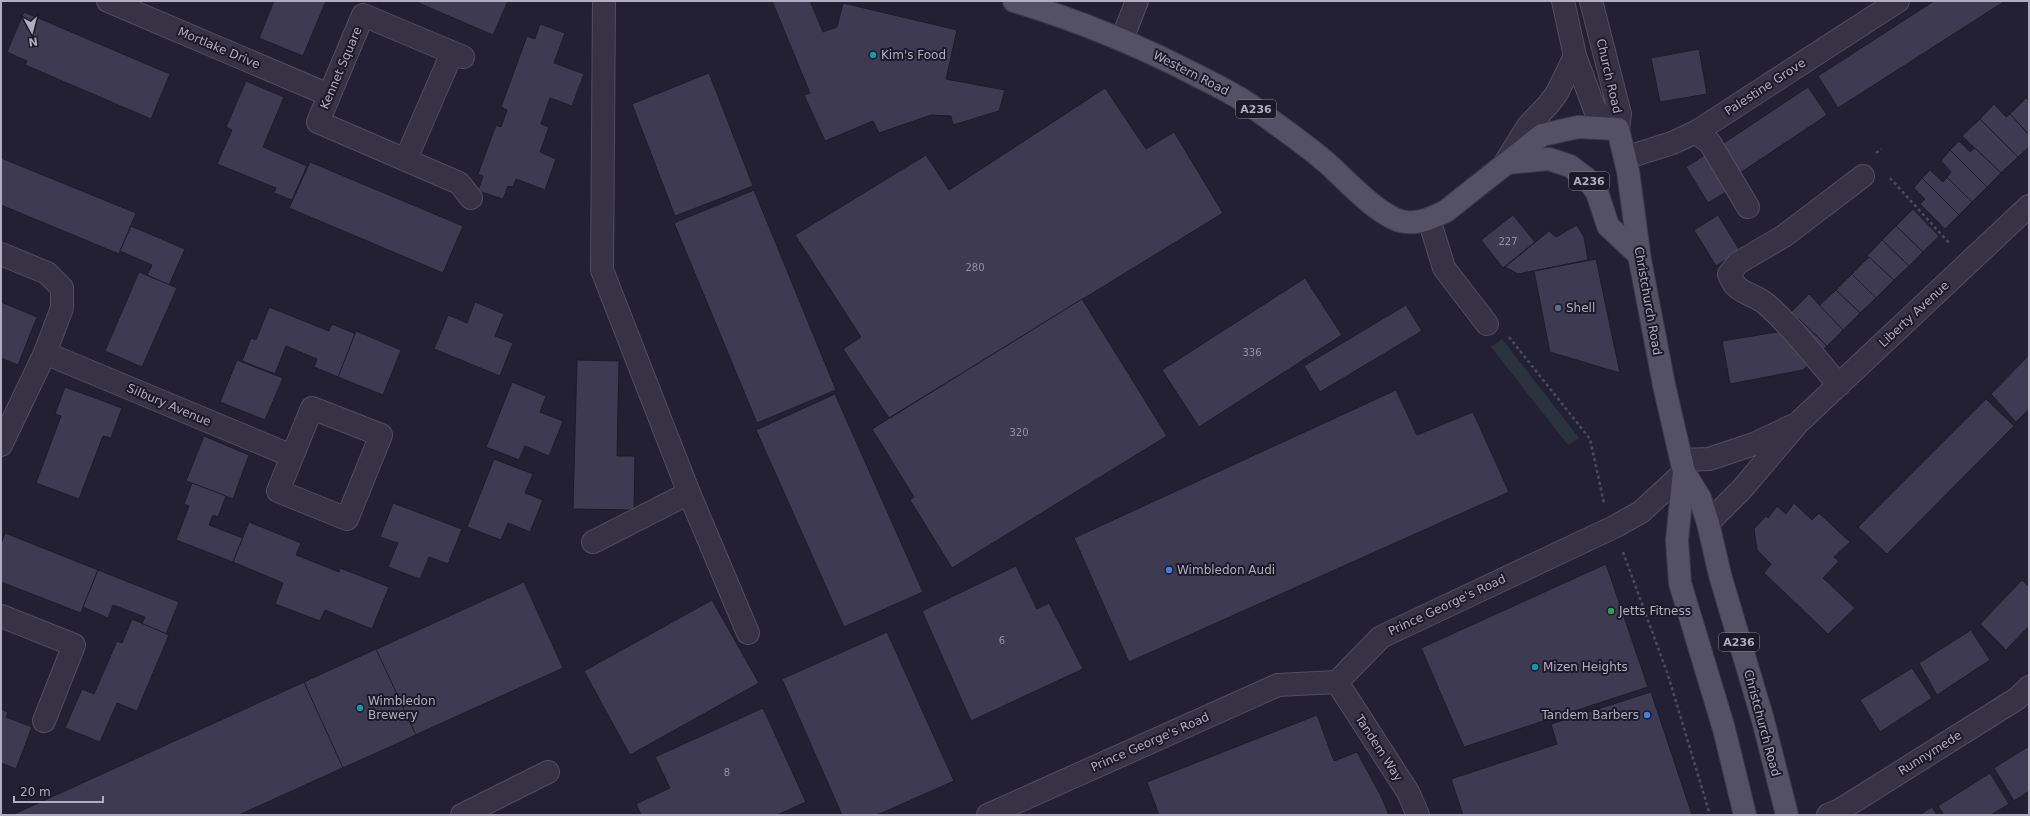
<svg xmlns="http://www.w3.org/2000/svg" width="2030" height="816" font-family="'DejaVu Sans',sans-serif">
<rect width="100%" height="100%" fill="#242033"/>
<polygon fill="#2a333e" points="1502,339 1579,438 1568,445 1491,347"/>
<g fill="#3e3a51" stroke="#1e1b2a">
<polygon points="274,1 326,1 303,56 259,38"/>
<polygon points="414,1 508,1 493,35"/>
<polygon points="772,1 810,1 823,32 837,27 843,3 957,30 946,79 1005,90 999,111 953,125 951,116 931,115 879,133 873,121 825,141 804,95 810,93"/>
<polygon points="1934,1 2005,1 1838,108 1818,76"/>
<polygon points="24,12 170,74 151,119 25,65 27,61 7,52"/>
<polygon points="540,24 565,33 554,63 584,74 572,106 550,98 541,124 549,127 540,152 556,159 545,190 516,179 513,187 508,186 503,199 478,191 483,176 478,174 496,125 501,127 507,110 501,107 527,36 535,39"/>
<polygon points="1699,49 1707,94 1660,102 1651,58"/>
<polygon points="709,73 753,186 675,216 632,104"/>
<polygon points="246,81 284,97 263,147 307,166 292,200 274,193 276,188 217,164 232,130 226,127"/>
<polygon points="1808,87 1827,115 1740,173 1721,145"/>
<polygon points="1105,88 1146,149 1174,132 1223,213 889,418 843,349 861,337 795,235 926,155 949,190"/>
<polygon points="2026,98 2029,101 2029,135 2010,114"/>
<polygon points="1994,104 2006,117 2010,114 2029,135 2029,147 2018,157 1980,119"/>
<polygon points="1980,119 2018,157 2001,173 1962,136"/>
<polygon points="1959,141 1970,152 1975,148 2001,173 1987,187 1950,150"/>
<polygon points="1950,150 1987,187 1972,202 1947,177 1951,172 1941,161"/>
<polygon points="1711,151 1734,187 1708,203 1686,167"/>
<polygon points="1,158 136,213 119,254 1,205"/>
<polygon points="310,162 463,226 443,273 289,208"/>
<polygon points="1930,170 1943,182 1947,177 1972,202 1959,215 1922,178"/>
<polygon points="1922,178 1959,215 1945,229 1920,204 1925,199 1914,188"/>
<polygon points="754,190 836,390 757,423 674,223"/>
<polygon points="1913,209 1939,236 1923,252 1896,226"/>
<polygon points="1513,215 1535,242 1503,268 1481,240"/>
<polygon points="1718,215 1740,251 1716,266 1694,230"/>
<polygon points="1577,225 1584,237 1588,260 1518,274 1505,267 1549,231 1556,237"/>
<polygon points="131,226 185,249 169,285 147,275 152,265 120,251"/>
<polygon points="1896,226 1923,252 1909,266 1882,240"/>
<polygon points="1882,240 1909,266 1894,280 1867,256"/>
<polygon points="1869,257 1894,280 1876,298 1852,274"/>
<polygon points="1596,259 1620,373 1550,352 1534,271"/>
<polygon points="139,272 177,288 142,367 105,351"/>
<polygon points="1852,274 1876,298 1860,313 1836,290"/>
<polygon points="1305,278 1342,335 1199,427 1162,370"/>
<polygon points="1836,290 1860,313 1843,330 1819,306"/>
<polygon points="1809,294 1843,330 1827,346 1791,312"/>
<polygon points="1082,299 1167,436 952,568 910,500 914,497 872,429"/>
<polygon points="1,302 37,317 18,365 1,358"/>
<polygon points="475,302 504,314 495,336 513,343 500,376 434,349 448,315 467,323"/>
<polygon points="1406,305 1422,331 1320,392 1304,366"/>
<polygon points="269,307 329,331 332,324 356,334 338,377 314,367 317,359 286,346 275,374 242,361 251,338 256,340"/>
<polygon points="1799,319 1827,346 1803,370 1730,384 1722,341 1789,330"/>
<polygon points="356,331 401,350 383,395 338,377"/>
<polygon points="2029,355 2029,409 2016,422 1991,394"/>
<polygon points="237,360 283,378 265,420 220,402"/>
<polygon points="577,360 619,361 617,456 635,456 634,510 573,509"/>
<polygon points="512,382 546,396 540,412 563,421 549,456 525,446 519,460 486,447"/>
<polygon points="65,387 122,408 111,438 103,436 79,499 36,483 61,416 55,414"/>
<polygon points="1396,390 1417,435 1473,412 1509,492 1129,662 1074,538"/>
<polygon points="835,394 923,592 844,627 756,430"/>
<polygon points="1986,399 2014,426 1887,554 1858,527"/>
<polygon points="204,436 249,455 233,499 186,481"/>
<polygon points="494,459 533,474 525,493 543,500 530,532 508,523 501,540 467,527"/>
<polygon points="192,483 226,496 218,517 213,515 209,525 243,538 233,562 176,540 189,506 184,504"/>
<polygon points="393,503 462,529 448,564 429,557 420,579 388,567 398,543 380,537"/>
<polygon points="1794,503 1812,520 1819,513 1850,542 1834,557 1839,561 1823,578 1855,608 1828,634 1764,573 1771,564 1757,550 1754,529 1766,516 1768,518 1777,506 1786,514"/>
<polygon points="249,522 301,543 296,555 339,572 340,568 389,587 372,629 325,610 320,621 275,604 283,583 233,562"/>
<polygon points="5,533 98,570 81,613 1,582 1,544"/>
<polygon points="1606,564 1648,687 1464,747 1421,648"/>
<polygon points="1016,566 1037,609 1049,603 1083,669 971,721 922,611"/>
<polygon points="98,570 179,602 166,634 142,624 145,617 113,605 108,618 83,607"/>
<polygon points="2022,580 2029,587 2029,626 2006,650 1980,624"/>
<polygon points="524,582 563,668 239,815 12,815"/>
<polygon points="712,600 759,683 630,755 584,671"/>
<polygon points="132,619 169,635 137,711 117,703 100,742 65,728 82,689 94,694 117,641 122,643"/>
<polygon points="1971,630 1990,660 1937,695 1919,663"/>
<polygon points="887,632 954,781 877,815 842,815 782,679"/>
<polygon points="376,649 416,735 343,768 304,682"/>
<polygon points="1912,668 1932,698 1880,732 1860,700"/>
<polygon points="1651,692 1692,815 1463,815 1451,779 1557,744 1551,724"/>
<polygon points="763,708 806,802 777,815 641,815 636,804 670,788 655,757"/>
<polygon points="1,709 8,712 6,717 32,727 16,769 1,763"/>
<polygon points="1317,715 1334,761 1357,752 1381,796 1389,815 1159,815 1147,782"/>
<polygon points="2029,746 2029,791 2014,801 1994,768"/>
<polygon points="1990,773 2009,804 1991,815 1944,815 1938,806"/>
<polygon points="1932,807 1937,815 1919,815"/>
</g>
<g fill="none" stroke-linecap="round" stroke-linejoin="round">
<defs>
<g id="minor">
<polyline points="108,1 329,95"/>
<polyline points="604,1 602,270 689,493 748,633"/>
<polyline points="1563,1 1575,56 1595,110 1618,129"/>
<polyline points="1591,1 1620,114 1618,129"/>
<polyline points="1122,39 1137,1"/>
<polyline points="463,57 363,15 318,122 459,183 471,198"/>
<polyline points="1696,132 1710,143 1748,207"/>
<polyline points="1625,158 1672,143 1696,132 1898,1"/>
<polyline points="406,159 452,53"/>
<polyline points="1505,163 1528,126 1548,105 1557,93 1575,56"/>
<polyline points="1429,219 1444,268 1487,324"/>
<polyline points="1,254 47,273 62,288 62,308 45,353 1,445"/>
<polyline points="45,353 292,456"/>
<path d="M 1839,385 C 1815,358 1793,327 1766,304 C 1752,292 1736,295 1729,274 L 1738,263 L 1784,236 L 1863,176"/>
<polygon points="312,408 381,435 347,519 278,491"/>
<polyline points="1682,460 1709,459 1754,444 1792,426"/>
<polyline points="1708,523 1742,489 1798,423 2029,206"/>
<polyline points="593,542 689,493"/>
<polyline points="1,616 74,645 44,721"/>
<polyline points="1337,682 1408,792 1418,815"/>
<polyline points="462,815 548,772"/>
<polyline points="988,815 1278,685 1337,682 1381,637 1614,527 1641,512 1684,472"/>
<polyline points="1828,815 1840,810 2018,698 2029,687"/>
</g>
<g id="major">
<path d="M 1014,1 C 1077,20 1136,44 1194,74 C 1215,85 1238,95 1257,110 C 1280,127 1305,144 1327,163 C 1347,181 1371,208 1395,219 C 1413,227 1430,219 1446,211 L 1542,135 L 1578,127 L 1618,129 L 1628,171 L 1640,260 L 1664,385 L 1684,472 L 1677,540 L 1680,583 L 1724,729 L 1745,815"/>
<polyline points="1507,163 1549,159 1570,166 1586,178 1597,192 1608,226 1639,255"/>
<polyline points="1684,472 1700,498 1708,523 1720,575 1763,720 1787,815"/>
</g>
</defs>
<use href="#minor" stroke="#524e5f" stroke-width="24"/>
<use href="#major" stroke="#3d3a4a" stroke-width="24"/>
<g stroke="#484d5b" stroke-width="2.5" stroke-dasharray="3 3" stroke-linecap="butt">
<polyline points="1876,153 1881,149"/>
<polyline points="1890,178 1950,244"/>
<polyline points="1509,337 1590,439 1604,503"/>
<polyline points="1623,552 1668,675 1710,815"/>
</g>
<use href="#minor" stroke="#373344" stroke-width="22"/>
<use href="#major" stroke="#555164" stroke-width="22"/>
</g>
<g fill="#0f9aa8" stroke="#1c1928" stroke-width="1.5">
<circle cx="873" cy="55" r="4"/>
<circle cx="1535" cy="667" r="4"/>
<circle cx="360" cy="708" r="4"/>
</g>
<circle fill="#5c6f8a" stroke="#1c1928" stroke-width="1.5" cx="1558" cy="308" r="4"/>
<g fill="#3f7fe0" stroke="#1c1928" stroke-width="1.5">
<circle cx="1169" cy="570" r="4"/>
<circle cx="1647" cy="715" r="4"/>
</g>
<circle fill="#2e9e5b" stroke="#1c1928" stroke-width="1.5" cx="1611" cy="611" r="4"/>
<g text-anchor="middle" dominant-baseline="central" stroke-width="4" stroke-linejoin="round" paint-order="stroke">
<g font-size="10" fill="#9590a5">
<text x="1508" y="241">227</text>
<text x="975" y="267">280</text>
<text x="1252" y="352">336</text>
<text x="1019" y="432">320</text>
<text x="1002" y="640">6</text>
<text x="727" y="772">8</text>
</g>
<g fill="#1c1928" stroke="#858193" stroke-width="1">
<rect x="1236" y="100" width="40" height="18" rx="3"/>
<rect x="1569" y="172" width="40" height="18" rx="3"/>
<rect x="1719" y="633" width="40" height="18" rx="3"/>
</g>
<g font-size="11" font-weight="bold" fill="#b2adc1">
<text x="1256" y="109">A236</text>
<text x="1589" y="181">A236</text>
<text x="1739" y="642">A236</text>
</g>
<g font-size="12" fill="#b2adc1" stroke="#1c1928">
<text transform="translate(219 48) rotate(23)">Mortlake Drive</text>
<text transform="translate(341 68) rotate(-67)">Kennet Square</text>
<text transform="translate(1191 73) rotate(27)">Western Road</text>
<text transform="translate(1609 76) rotate(77)">Church Road</text>
<text transform="translate(1765 87) rotate(-33)">Palestine Grove</text>
<text transform="translate(1648 301) rotate(80)">Christchurch Road</text>
<text transform="translate(1914 314) rotate(-43)">Liberty Avenue</text>
<text transform="translate(169 405) rotate(23)">Silbury Avenue</text>
<text transform="translate(1447 605) rotate(-25)">Prince George's Road</text>
<text transform="translate(1762 723) rotate(75)">Christchurch Road</text>
<text transform="translate(1150 742) rotate(-24)">Prince George's Road</text>
<text transform="translate(1379 748) rotate(57)">Tandem Way</text>
<text transform="translate(1930 753) rotate(-32)">Runnymede</text>
</g>
<g font-size="12" fill="#b2adc1" stroke="#1c1928" text-anchor="start">
<text x="881" y="55">Kim's Food</text>
<text x="1566" y="308">Shell</text>
<text x="1177" y="570">Wimbledon Audi</text>
<text x="1619" y="611">Jetts Fitness</text>
<text x="1543" y="667">Mizen Heights</text>
<text x="368" y="701">Wimbledon<tspan x="368" dy="14">Brewery</tspan></text>
<text x="1639" y="715" text-anchor="end">Tandem Barbers</text>
</g>
</g>
<rect width="2030" height="816" fill="none" stroke="#b2adc1" stroke-width="4"/>
<g transform="translate(32 32) rotate(173)" stroke="#1c1928" stroke-width="3" paint-order="stroke">
<path d="M0-3L7 15L0 10L-7 15Z" fill="#b2adc1"/>
<text y="-6" font-size="11" font-weight="bold" text-anchor="middle" fill="#b2adc1">N</text>
</g>
<path d="M14 796v6h89v-6" fill="none" stroke="#b2adc1" stroke-width="2"/>
<text x="20" y="796" font-size="12" fill="#b2adc1" stroke="#1c1928" stroke-width="3" paint-order="stroke">20 m</text>
</svg>
